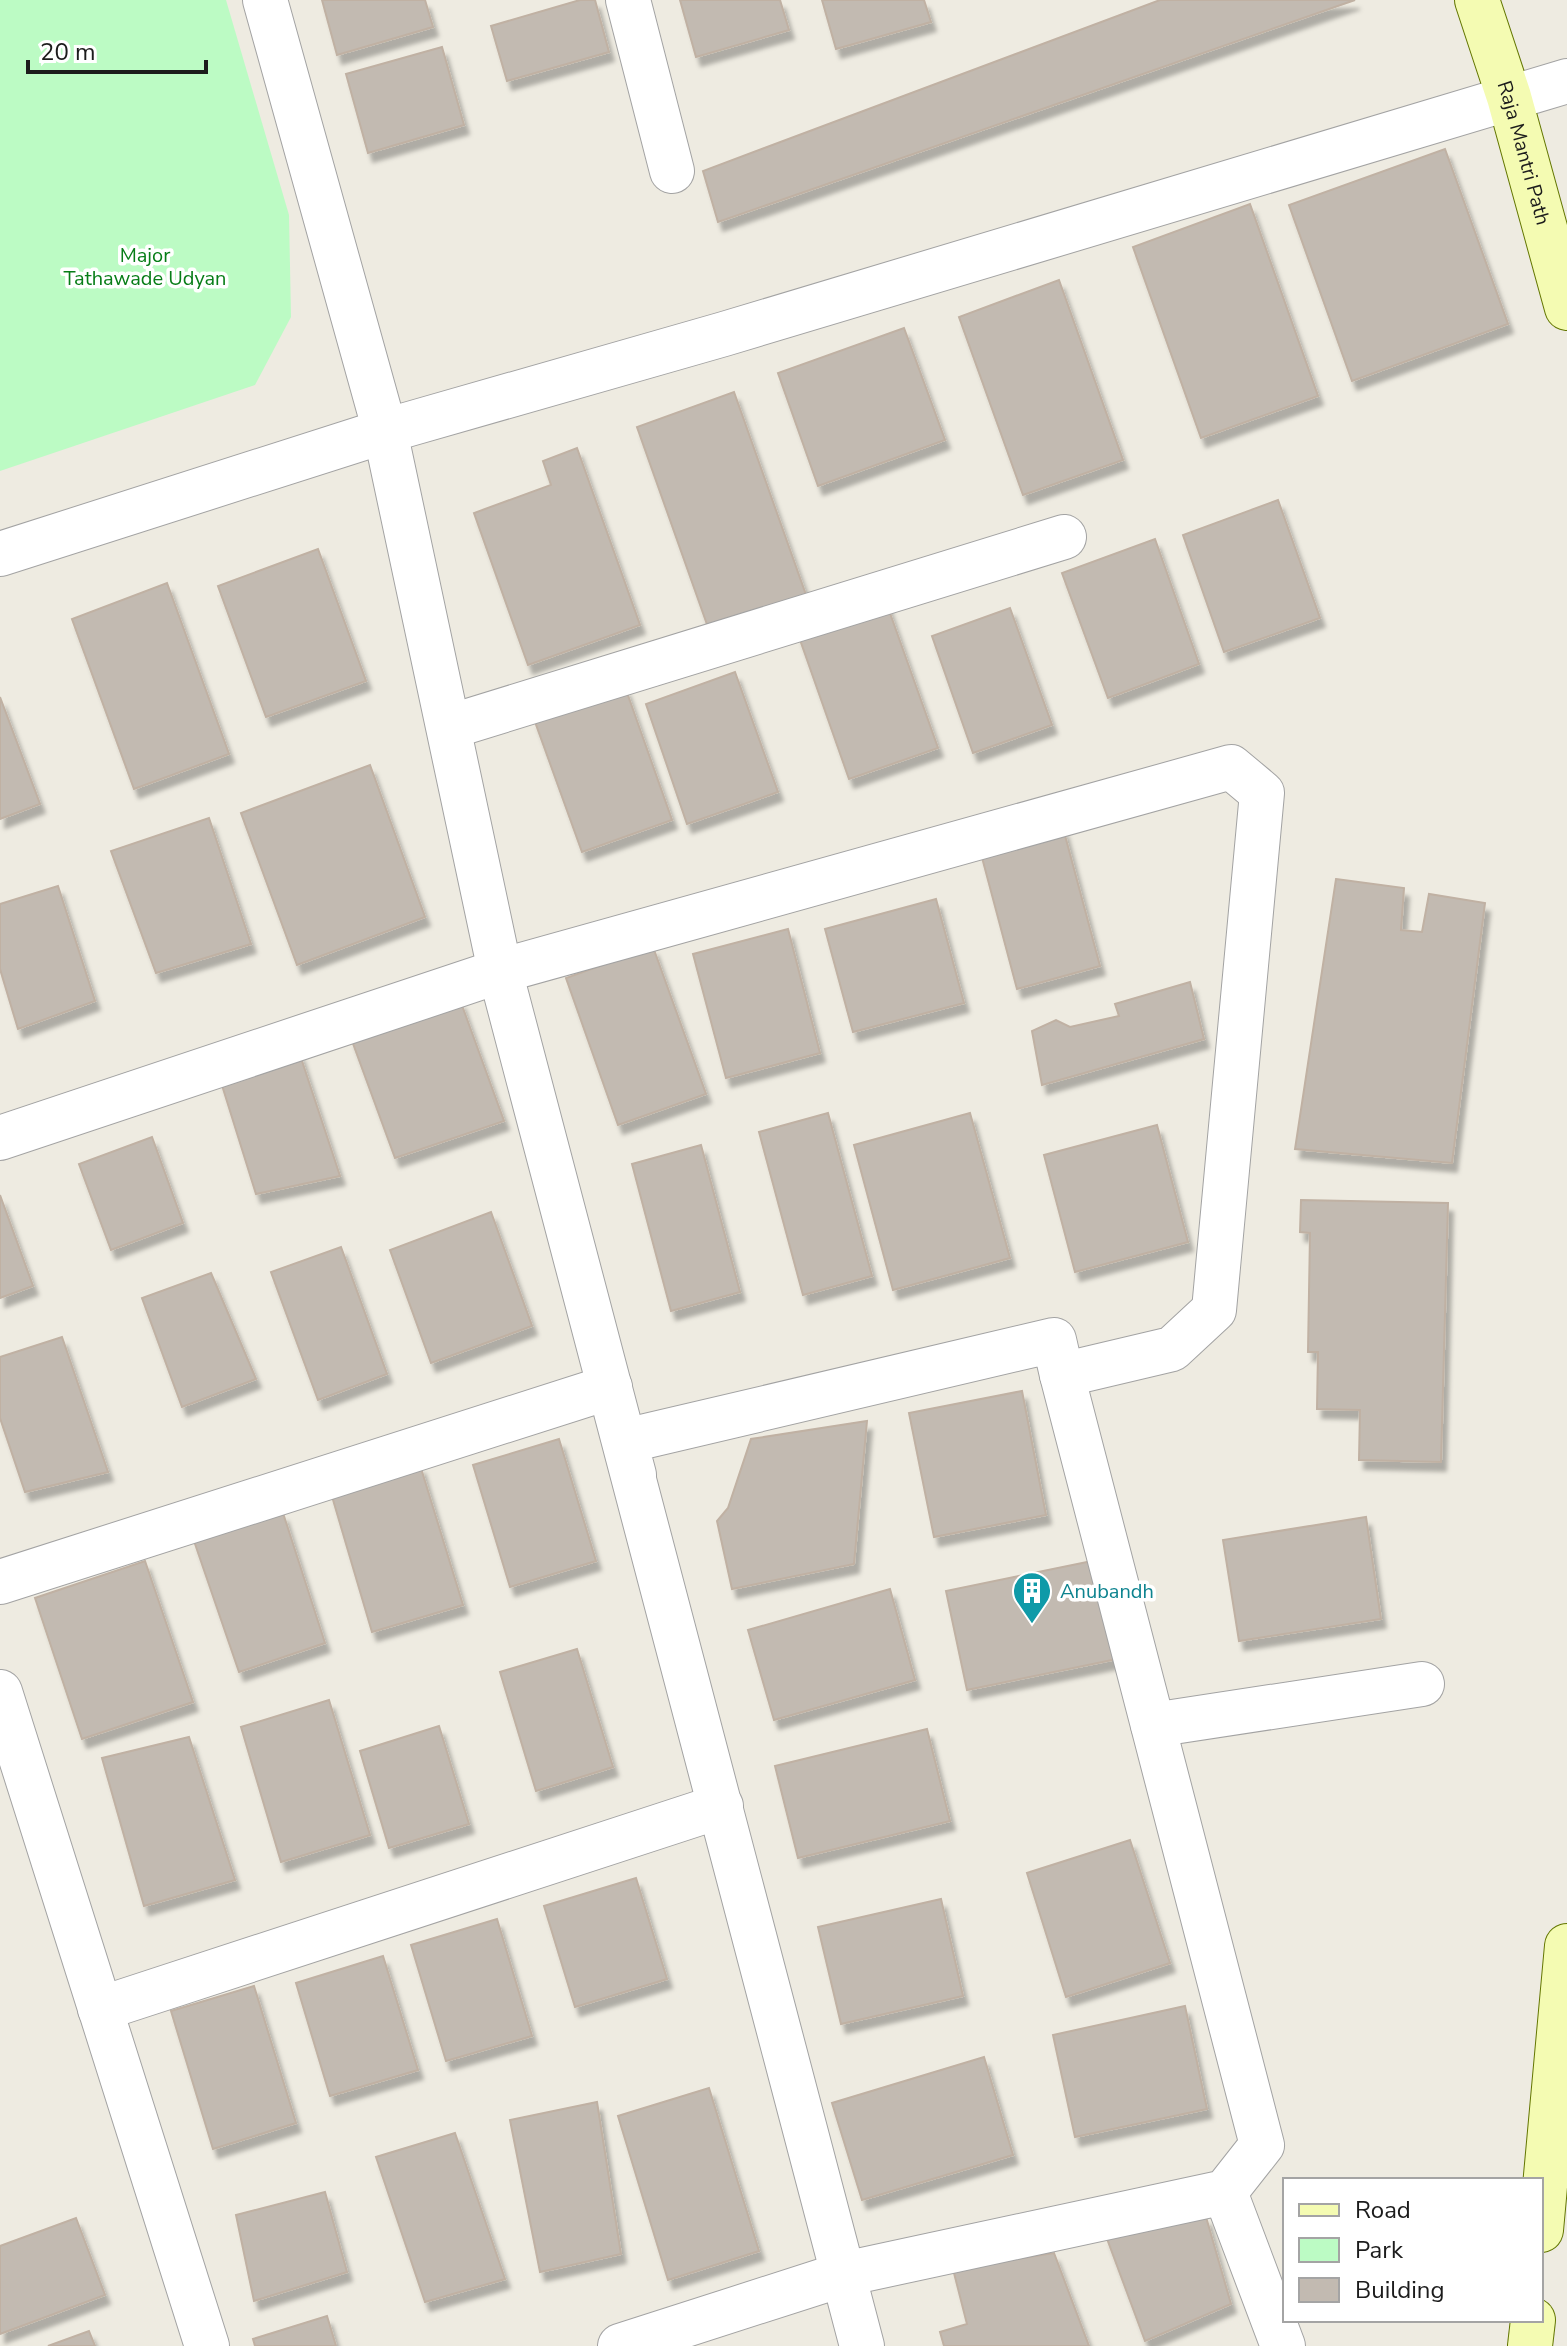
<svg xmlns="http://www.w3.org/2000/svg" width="1567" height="2346" font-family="'Nunito Sans',sans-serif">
<defs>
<filter id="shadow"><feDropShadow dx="5" dy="9" stdDeviation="2" flood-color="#0004"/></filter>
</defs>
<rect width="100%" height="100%" fill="#eeebe1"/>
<polygon fill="#bcfbc4" points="0,0 226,0 289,215 291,317 255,385 0,471"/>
<g fill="#c2bab1" stroke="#c0b1a3" stroke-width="2" filter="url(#shadow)">
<polygon points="322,0 425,0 433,27 337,55"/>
<polygon points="580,0 595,0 609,52 507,81 491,26"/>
<polygon points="680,0 780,0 789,30 696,57"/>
<polygon points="822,0 924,0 931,22 836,49"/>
<polygon points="1160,0 1355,0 718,222 703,171"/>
<polygon points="442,47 464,125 368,153 346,74"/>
<polygon points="1445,149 1508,324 1352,381 1289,205"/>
<polygon points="1250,204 1318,396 1201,438 1133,247"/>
<polygon points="1059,280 1123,460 1023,495 959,317"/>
<polygon points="904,328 945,440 818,486 778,373"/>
<polygon points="734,392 806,595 709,630 637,427"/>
<polygon points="577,448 640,625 528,665 474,513 551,485 543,461"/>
<polygon points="1278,500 1320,618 1224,652 1183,535"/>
<polygon points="1155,539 1199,664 1108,698 1062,573"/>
<polygon points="318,549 366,681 266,717 218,586"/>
<polygon points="167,583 229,754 134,789 72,619"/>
<polygon points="886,602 938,748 849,779 798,634"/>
<polygon points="1010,608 1052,725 973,753 932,636"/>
<polygon points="735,672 778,792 687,824 646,704"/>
<polygon points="625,687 672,820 582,852 534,719"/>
<polygon points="0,697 40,804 0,819"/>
<polygon points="370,765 425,917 297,965 241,813"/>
<polygon points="209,818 251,944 156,973 111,851"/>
<polygon points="1063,828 1100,966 1017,989 980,850"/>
<polygon points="1336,879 1404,888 1401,930 1422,932 1429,894 1485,903 1452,1163 1295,1149"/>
<polygon points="58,886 95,1001 18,1029 0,969 0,904"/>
<polygon points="936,899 964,1003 853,1032 825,929"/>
<polygon points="788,929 820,1053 726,1078 693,954"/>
<polygon points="653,947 706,1094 618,1125 566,978"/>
<polygon points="1190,982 1204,1039 1042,1085 1032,1031 1056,1020 1070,1027 1119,1016 1115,1004"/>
<polygon points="460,1000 504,1121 395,1158 351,1038"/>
<polygon points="299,1052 340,1176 256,1194 220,1079"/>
<polygon points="828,1113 872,1276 803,1295 759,1132"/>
<polygon points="970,1113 1010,1258 893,1290 854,1145"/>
<polygon points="1157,1125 1188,1242 1075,1272 1044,1155"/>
<polygon points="152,1137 183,1223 111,1250 79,1164"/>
<polygon points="701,1145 740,1292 671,1311 632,1164"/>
<polygon points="0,1195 33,1286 0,1298"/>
<polygon points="1301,1200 1448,1203 1441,1462 1359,1460 1360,1410 1317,1409 1318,1352 1308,1352 1310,1233 1300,1232"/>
<polygon points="491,1212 532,1326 431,1363 390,1250"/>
<polygon points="341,1247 387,1374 318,1400 271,1272"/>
<polygon points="211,1273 256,1379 182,1407 142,1298"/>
<polygon points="62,1337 108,1472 25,1492 0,1418 0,1357"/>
<polygon points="1022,1391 1046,1515 934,1537 909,1413"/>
<polygon points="867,1421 854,1564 732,1589 717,1521 728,1508 751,1439"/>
<polygon points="559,1439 596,1561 510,1587 473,1465"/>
<polygon points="420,1465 463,1605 372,1632 331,1493"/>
<polygon points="283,1513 325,1643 239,1672 194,1541"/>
<polygon points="1366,1517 1381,1619 1239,1641 1223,1540"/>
<polygon points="1097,1560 1117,1659 967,1690 946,1591"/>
<polygon points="145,1561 193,1702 82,1739 35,1598"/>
<polygon points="890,1589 915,1680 774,1720 748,1630"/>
<polygon points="577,1649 613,1767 536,1791 500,1672"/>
<polygon points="329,1700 370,1835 281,1862 241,1727"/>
<polygon points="439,1726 469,1824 389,1848 360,1751"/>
<polygon points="927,1729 950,1821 798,1858 775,1766"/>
<polygon points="189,1737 235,1880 144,1906 102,1758"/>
<polygon points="1130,1840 1170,1963 1066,1997 1027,1873"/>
<polygon points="636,1878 667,1979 575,2007 544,1906"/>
<polygon points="941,1899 963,1996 841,2024 818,1927"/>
<polygon points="497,1919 532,2036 446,2061 411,1945"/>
<polygon points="383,1956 418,2070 330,2096 296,1983"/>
<polygon points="254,1986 296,2123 213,2149 171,2011"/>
<polygon points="1185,2006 1207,2109 1075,2137 1053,2035"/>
<polygon points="984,2057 1013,2155 862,2200 832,2103"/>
<polygon points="709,2088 759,2251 668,2280 618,2116"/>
<polygon points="597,2102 621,2254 540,2272 510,2120"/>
<polygon points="455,2133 505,2279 425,2302 376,2157"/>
<polygon points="325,2192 347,2272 254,2301 236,2215"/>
<polygon points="1206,2217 1231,2304 1145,2341 1106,2236"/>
<polygon points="76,2218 105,2295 0,2334 0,2246"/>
<polygon points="1054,2253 1089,2346 944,2346 940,2332 967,2324 953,2269"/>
<polygon points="327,2316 336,2346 255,2346 253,2339"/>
<polygon points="89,2331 95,2346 48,2346"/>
</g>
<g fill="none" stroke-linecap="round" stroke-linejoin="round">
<defs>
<g id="minor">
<polyline points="265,0 385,431 500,971 862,2346"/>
<polyline points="628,0 672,171"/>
<polyline points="0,554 385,431 724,334 1567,81"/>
<polyline points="449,727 1064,537"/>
<polyline points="0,1138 500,971 1231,767 1262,793 1214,1310 1172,1349 1062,1375 1054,1340 625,1441 634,1475"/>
<polyline points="0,1582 610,1387"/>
<polyline points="0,1692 207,2346"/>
<polyline points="1153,1725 1422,1684"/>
<polyline points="100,2009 721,1806"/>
<polyline points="1225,2192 1283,2346"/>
<polyline points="620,2346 844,2274 1225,2192 1262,2145 1062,1375"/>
</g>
<g id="secondary">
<path id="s1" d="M 1477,0 L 1509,97 L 1567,308"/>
<polyline points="1541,2230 1567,1946"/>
<polyline points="1530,2346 1533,2320"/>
</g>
</defs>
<use href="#minor" stroke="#a3a3a3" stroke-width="46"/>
<use href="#secondary" stroke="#637601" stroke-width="46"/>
<use href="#minor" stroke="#fff" stroke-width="44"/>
<use href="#secondary" stroke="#f4fbb2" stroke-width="44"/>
</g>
<defs>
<symbol id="building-pin" viewBox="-11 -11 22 30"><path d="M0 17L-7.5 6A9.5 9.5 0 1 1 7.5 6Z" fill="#0f9aa8" stroke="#fff"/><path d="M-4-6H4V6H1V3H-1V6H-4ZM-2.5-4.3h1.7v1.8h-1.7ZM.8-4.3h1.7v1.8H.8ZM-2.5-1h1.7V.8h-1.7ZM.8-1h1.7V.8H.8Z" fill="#fff"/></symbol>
</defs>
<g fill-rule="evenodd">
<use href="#building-pin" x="1010" y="1569" width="44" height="60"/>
</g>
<g text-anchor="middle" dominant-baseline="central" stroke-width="7" stroke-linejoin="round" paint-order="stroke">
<g font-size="20" fill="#1c1c1c" stroke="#fff">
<text stroke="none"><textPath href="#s1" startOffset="160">Raja Mantri Path</textPath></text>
</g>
<g font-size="20" fill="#077d17" stroke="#fff">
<text x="145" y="255">Major<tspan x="145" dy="23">Tathawade Udyan</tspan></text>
</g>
<g font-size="20" fill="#0d838f" stroke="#fff" text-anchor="start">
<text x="1060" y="1591">Anubandh</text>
</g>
</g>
<rect x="1283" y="2178" width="260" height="144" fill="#ffffff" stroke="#a4a4a4" stroke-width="2"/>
<rect x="1299" y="2204" width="40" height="12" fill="#f4fbb2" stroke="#a4a4a4" stroke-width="2"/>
<text x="1355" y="2218" font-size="24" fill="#1c1c1c">Road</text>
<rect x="1299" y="2238" width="40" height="24" fill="#bcfbc4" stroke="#a4a4a4" stroke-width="2"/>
<text x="1355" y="2258" font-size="24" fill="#1c1c1c">Park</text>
<rect x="1299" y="2278" width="40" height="24" fill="#c2bab1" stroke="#a4a4a4" stroke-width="2"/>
<text x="1355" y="2298" font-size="24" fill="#1c1c1c">Building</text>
<path d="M28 60v12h178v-12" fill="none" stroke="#1c1c1c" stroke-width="4"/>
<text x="40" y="60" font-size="24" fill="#1c1c1c" stroke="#ffffff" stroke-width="6" paint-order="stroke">20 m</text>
</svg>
